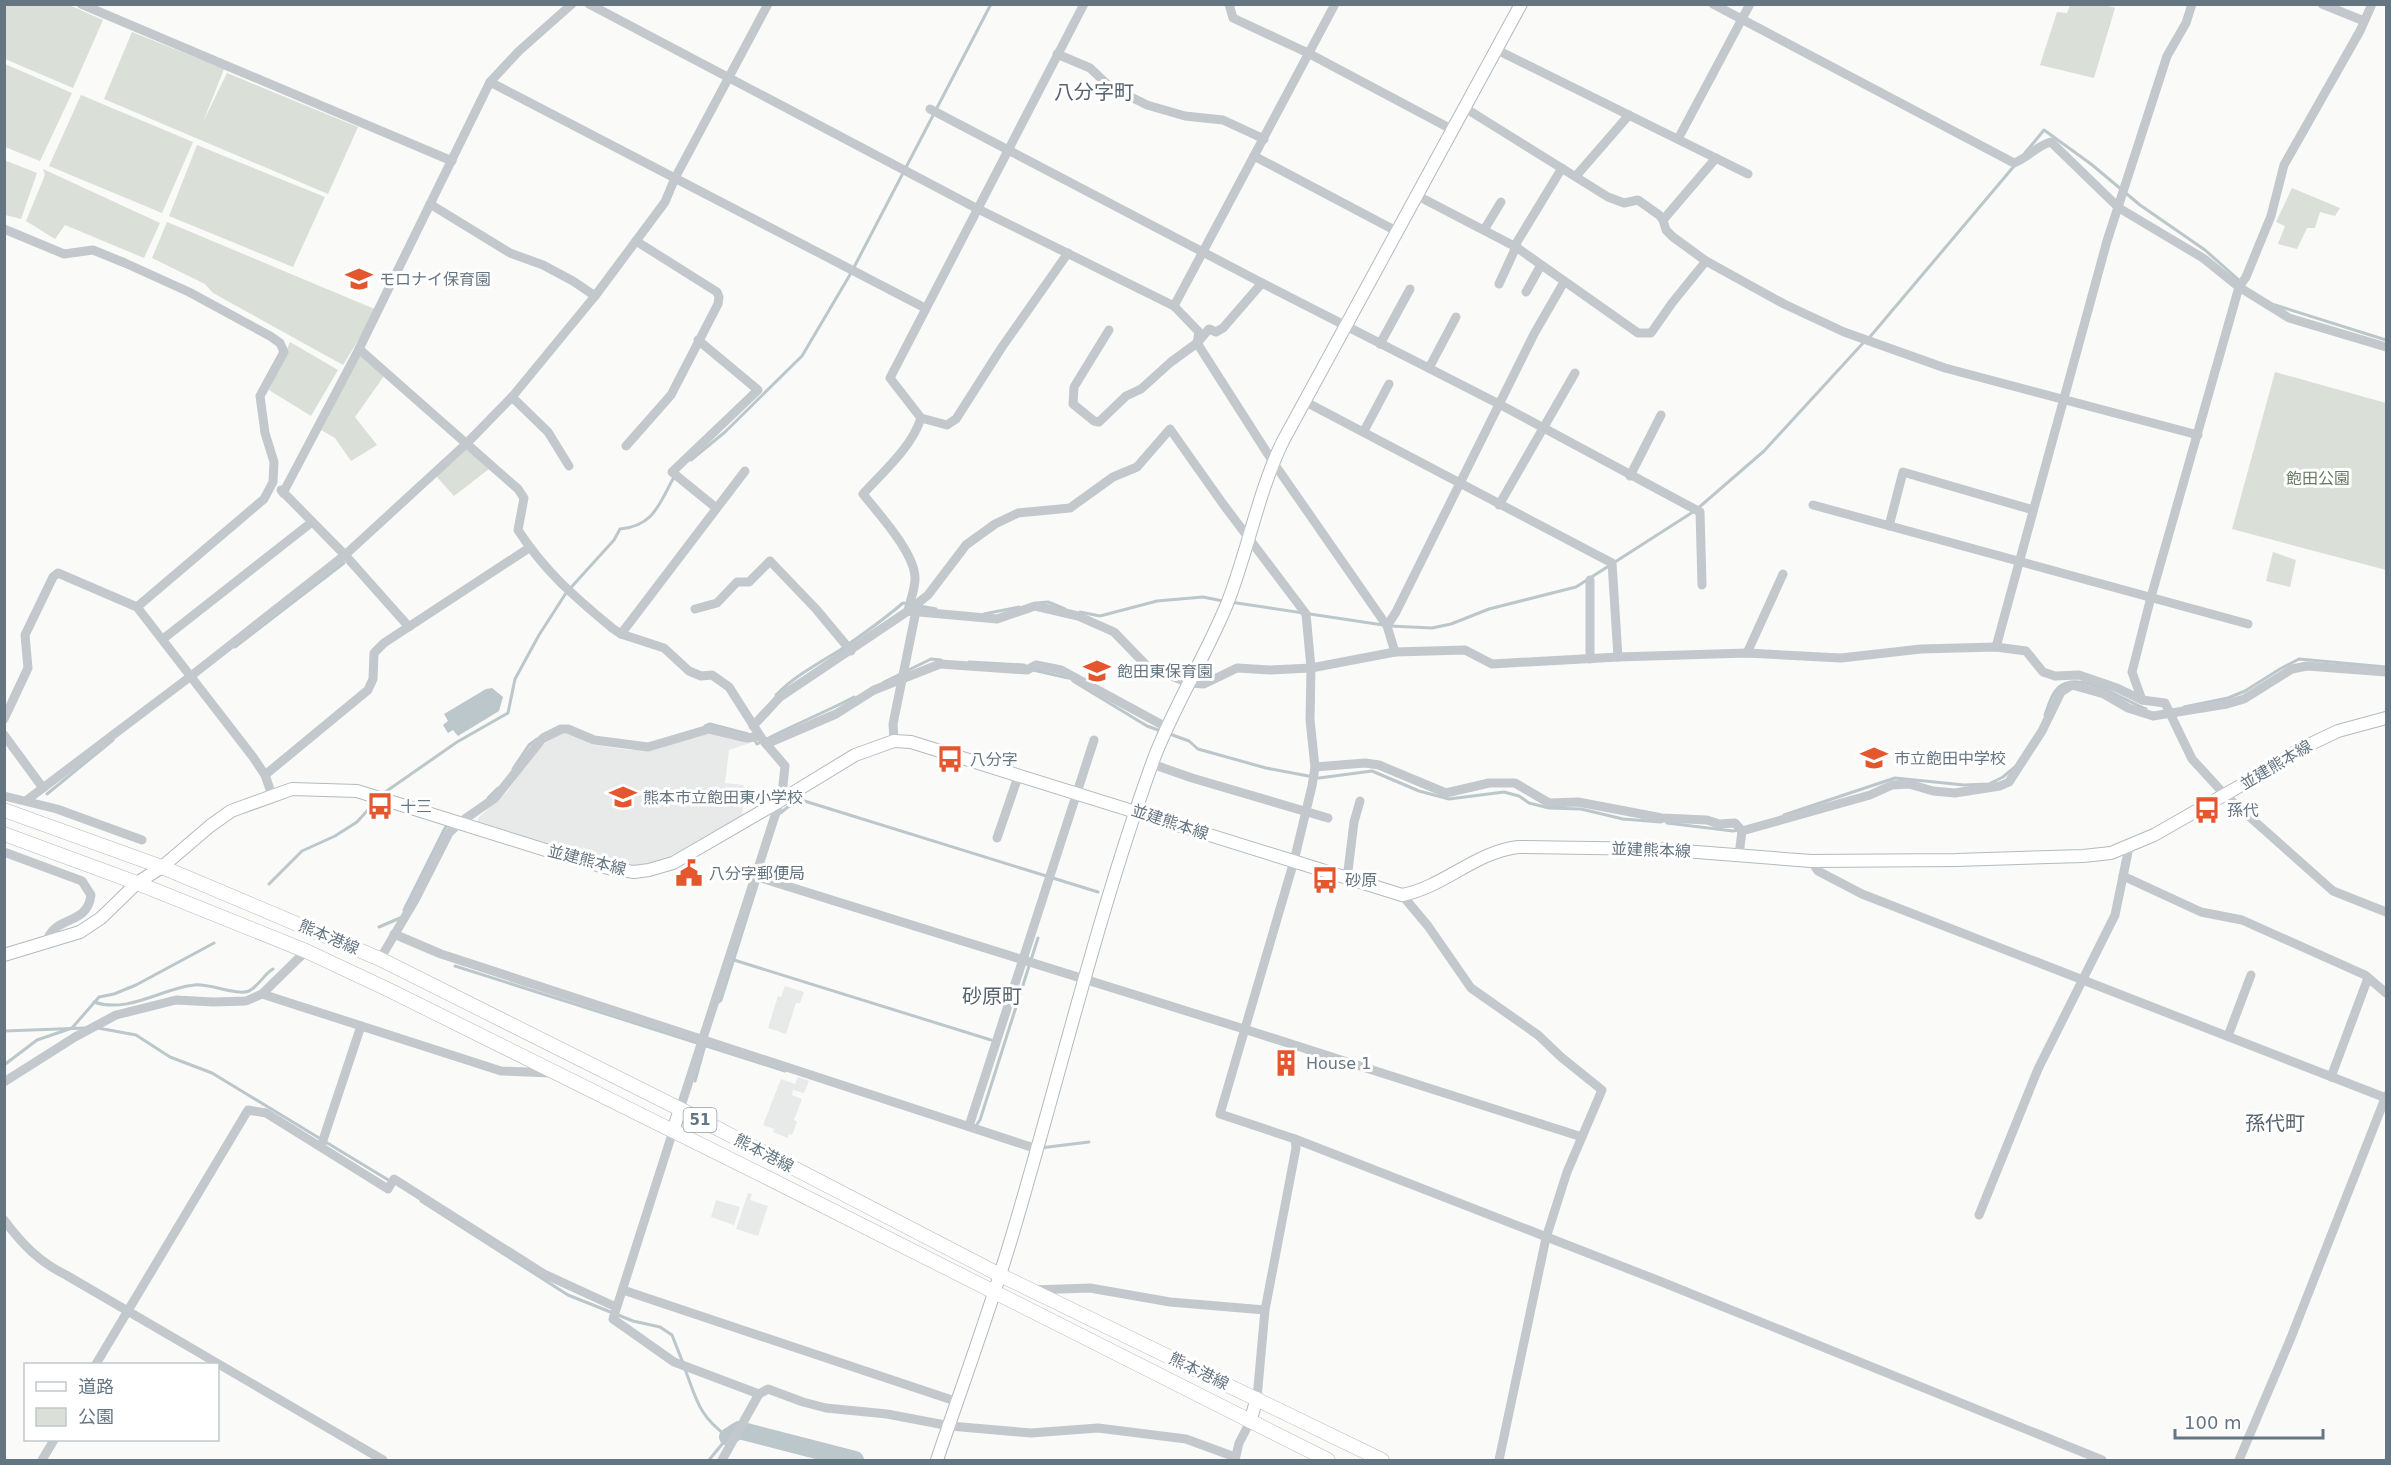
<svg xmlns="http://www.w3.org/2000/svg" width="2391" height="1465" font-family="'DejaVu Sans','Noto Sans JP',sans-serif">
<rect width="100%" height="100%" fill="#fafaf8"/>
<g fill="#e8e9e9">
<polygon points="561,733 568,733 593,745 631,750 648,750 711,733 759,740 729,750 725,783 744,785 742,817 695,847 659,863 641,866 612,864 477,823 479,817 507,792 538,748"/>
<polygon points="785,986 804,992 800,1003 796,1003 786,1034 768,1028 778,996 781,997"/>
<polygon points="798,1077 809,1081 804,1093 793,1090 792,1095 802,1099 794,1120 797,1122 792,1135 789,1134 788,1138 773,1132 774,1129 763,1125 781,1079 795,1084"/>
<polygon points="748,1193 752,1194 750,1200 768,1206 758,1236 736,1229"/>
<polygon points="716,1200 740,1207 734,1225 711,1217"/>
</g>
<g fill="#dadfd7">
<polygon points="4,5 69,5 103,20 73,88 5,59"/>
<polygon points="2070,5 2105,5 2115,8 2094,78 2040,65 2057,12 2067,13"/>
<polygon points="132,32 224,69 203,122 227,73 358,127 328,194 104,99"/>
<polygon points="5,64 72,93 40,161 5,147"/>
<polygon points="81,95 193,142 162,213 49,166"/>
<polygon points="197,145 325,197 293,267 169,216"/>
<polygon points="4,160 37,173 21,219 5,215"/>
<polygon points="43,169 160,223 144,258 65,225 55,239 26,221 45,175"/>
<polygon points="2292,188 2340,208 2335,216 2320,212 2315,228 2307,228 2297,249 2278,244 2285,226 2276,222"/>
<polygon points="167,222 377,310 343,365 213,293 205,284 152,258"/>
<polygon points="290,342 338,370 311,416 269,390"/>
<polygon points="360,354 384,376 355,417 377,445 351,461 335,438 321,430"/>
<polygon points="2275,372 2386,403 2386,570 2232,529"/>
<polygon points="467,448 489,469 454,496 436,476"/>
<polygon points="2273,552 2296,560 2290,587 2266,581"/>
</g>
<polygon fill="#bbc7cb" points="492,688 503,697 499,711 458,736 453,730 448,733 443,725 448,721 444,714 486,689"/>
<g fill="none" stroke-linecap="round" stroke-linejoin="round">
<g stroke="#bbc7cb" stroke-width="3">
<polyline points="2025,153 2044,130 2091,164 2140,205 2205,250 2240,281"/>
<polyline points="2275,305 2386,340"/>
<polyline points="1869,338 2015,165"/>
<polyline points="691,460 725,432 802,356 851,273 991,4"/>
<polyline points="1230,602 1383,625"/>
<polyline points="1037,603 1048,602 1065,609"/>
<polyline points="919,606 936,609"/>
<polyline points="1080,612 1100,616 1157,601 1203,597 1223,601"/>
<polyline points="984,614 1019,607"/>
<polyline points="1390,626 1432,628 1451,624 1489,609 1576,587 1696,510 1764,451 1864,342"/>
<polyline points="235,647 344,563"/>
<polyline points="969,662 1024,665 1028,667"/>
<polyline points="1033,670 1068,678"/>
<polyline points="1073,681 1147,726 1161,731"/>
<polyline points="884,682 931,659 941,660"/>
<path d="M 776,695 C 795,676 817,664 840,650 C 862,635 883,620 903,603 L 909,604"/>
<polyline points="2184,707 2228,698 2245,691 2280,669 2299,659 2386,667"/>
<path d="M 2045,715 C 2048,707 2051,695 2057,689 C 2077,667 2124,701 2146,709"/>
<polyline points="705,726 710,724 748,734"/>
<polyline points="1167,733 1189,741 1198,749 1266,768 1319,778 1372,771 1419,791 1449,799 1504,792 1519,796 1529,803 1549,808 1581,809 1623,819 1661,822"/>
<polyline points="542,735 560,726"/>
<path d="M 754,739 L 757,744 C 788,727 822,714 854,697"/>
<polyline points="513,769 529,745 537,739"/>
<polyline points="47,794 113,740"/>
<path d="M 381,795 L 457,742 L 508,713 L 515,679 L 539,635 L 566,593 L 614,540 L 620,529 C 654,526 659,504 674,477"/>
<polyline points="488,798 498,788"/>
<polyline points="779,814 798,799 1098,892"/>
<polyline points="1784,815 1895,778 1964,785 1989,784 2003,777 2015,767"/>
<polyline points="1667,823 1733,831 1738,830"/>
<polyline points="269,884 302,851 335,836 357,822 375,802"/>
<polyline points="404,910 445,828 450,823"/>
<polyline points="379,927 400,918"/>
<polyline points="734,960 991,1040"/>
<polyline points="455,966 785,1071"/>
<path d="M 94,1002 C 128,1014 163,988 194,985 C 209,983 237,996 249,991 C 259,986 264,974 273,969"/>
<polyline points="719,1002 721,1000 763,866"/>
<polyline points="98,1028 136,1035 170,1057 212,1073 390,1181"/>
<polyline points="4,1031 86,1028"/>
<polyline points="4,1065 37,1040 72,1028 99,997 114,994 136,985 214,943"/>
<polyline points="695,1081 705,1045"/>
<polyline points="975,1127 980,1120 1038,938"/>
<polyline points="1040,1148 1089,1142"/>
<polyline points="421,1201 568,1295 633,1321 660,1327 672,1335 683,1363"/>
<path d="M 685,1369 C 697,1401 699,1416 728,1437 L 709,1460"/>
</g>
<polyline stroke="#bbc7cb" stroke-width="18" points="728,1437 739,1430 855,1460"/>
<defs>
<g id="secondary">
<path d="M 4,955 L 80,932 L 101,918 L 137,883 L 162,867 L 210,826 L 231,811 L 292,789 L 357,791 L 568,857 L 612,869 L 634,872 L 649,870 L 673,863 L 778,802 L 855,755 L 894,741 L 911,742 L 1402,895 C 1444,887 1475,852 1518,847 L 1658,849 L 1811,861 L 1956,860 L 2083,856 L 2111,853 L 2154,835 L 2268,770 L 2300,749 L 2338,731 L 2386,718"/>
<polyline points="673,1131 680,1109"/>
<polyline points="1250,1422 1257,1398"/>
<path d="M 937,1460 C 964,1380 994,1300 1017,1219 C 1062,1066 1099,911 1153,761 C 1173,707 1205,658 1227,604 C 1248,551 1258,492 1283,441 L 1521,4"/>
</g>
<g id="primary">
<polyline points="4,810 162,867 380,959 680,1109 1000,1275 1382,1460"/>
<polyline points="4,834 137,883 306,951 387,989 764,1176 1328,1460"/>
</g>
</defs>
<use href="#secondary" stroke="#b3babf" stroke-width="14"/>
<use href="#primary" stroke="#b5babe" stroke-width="15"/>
<g stroke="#c3c8cc" stroke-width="9">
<polyline points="81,4 452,161"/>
<polyline points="589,4 976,208 1174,306 1199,332 1197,343 1273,462 1387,626 1395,652"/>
<polyline points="1229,4 1233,18 1308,53 1453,130"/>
<path d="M 1713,4 L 2014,163 C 2028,158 2036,146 2051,142 L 2119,208 L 2203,258 L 2239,287 L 2289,318 L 2386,347"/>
<polyline points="2322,4 2364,21"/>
<polyline points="1497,50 1748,174"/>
<polyline points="1057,54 1090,68 1109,86 1147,105 1185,116 1223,120 1264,139"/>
<polyline points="490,82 925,308"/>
<polyline points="1465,108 1608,197 1624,203 1638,200 1659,215 1663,220 1666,230 1673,237 1706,261 1784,304 1844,332 1945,368 2198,435"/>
<polyline points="930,109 1262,283 1499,404 1700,512 1702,585"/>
<polyline points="1678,139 1750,4"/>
<polyline points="1254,156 1398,232"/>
<polyline points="1576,176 1629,115"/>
<polyline points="1418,196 1516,247 1638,333 1651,333 1672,303 1706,261"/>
<polyline points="430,204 510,253 543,265 573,281 595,296"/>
<polyline points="1663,220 1716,158"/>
<polyline points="4,229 64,254 93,250 125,263 189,292 270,336 280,343 284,352 260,396 265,433 274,462 273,482 264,499 137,607"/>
<polyline points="1484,230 1501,202"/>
<polyline points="1499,284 1516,247 1517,242 1562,168"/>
<polyline points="1526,292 1541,265"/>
<polyline points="1174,306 1335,4"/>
<polyline points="1109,330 1074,387 1073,404 1094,421 1099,422 1126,396 1141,389 1171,362 1197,343 1209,329 1216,332 1223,328 1262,283"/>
<polyline points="698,340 758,390 672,472 715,507"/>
<polyline points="1380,344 1410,289"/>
<path d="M 359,349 L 518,489 L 524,498 L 518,530 C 546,573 574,596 612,628 L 621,634 L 664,648 L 689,671 L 701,676 L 712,675 L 729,687 L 762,739 L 785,766 L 782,794 L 680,1109"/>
<polyline points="1429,368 1456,317"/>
<polyline points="512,397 548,432 569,466"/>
<polyline points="1304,401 1612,563 1618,657"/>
<polyline points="921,418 947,425 956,419 1002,347 1068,253"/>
<polyline points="1364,431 1389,384"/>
<polyline points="626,446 671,395 718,304 719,297 717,292 636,241"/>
<polyline points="1630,476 1661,415"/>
<polyline points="281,490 345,555 409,627"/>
<polyline points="283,493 359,349 490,82 519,51 572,4"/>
<polyline points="1499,505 1575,373"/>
<polyline points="1813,505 2248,624"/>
<polyline points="1889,526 1903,472 2033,510"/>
<polyline points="695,609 717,603 737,582 749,582 770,561 816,609 851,651"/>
<polyline points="908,611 928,595 966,545 995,524 1018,513 1070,508 1113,477 1137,467 1170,429 1223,504 1306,614 1311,668 1310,720 1315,767 1312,786 1294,861 1220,1114 1295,1139 1657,1280 2102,1460"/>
<path d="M 908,611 C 910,601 915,589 915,579 C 916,554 878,513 863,494 C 883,472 912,447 921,418 L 890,378 L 1084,4"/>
<polyline points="1387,626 1396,612 1534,334 1564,282"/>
<polyline points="621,634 745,471"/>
<polyline points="163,639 312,522"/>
<polyline points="1996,647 2107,241 2167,56 2186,23 2192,4"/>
<polyline points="1747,653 1783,574"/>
<polyline points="1590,659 1590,580"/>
<polyline points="2142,700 2132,672 2151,597 2239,287 2246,277 2271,216 2284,165 2360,31 2372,4"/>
<polyline points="4,719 28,668 25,635 53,577 58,573 137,607 253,757 265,775 272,795"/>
<polyline points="753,726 780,697 908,611 997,619 1035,606 1078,616 1114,632 1147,666 1189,683 1204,684 1237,668 1270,670 1311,668 1395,652 1465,650 1492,664 1618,657 1747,653 1841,658 1921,649 1996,647 2026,651 2043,672 2055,676 2079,675 2117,688 2142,700 2165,703 2192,759 2225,795 2333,891 2386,912"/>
<polyline points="4,735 43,788"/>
<polyline points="894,741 893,724 916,611"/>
<polyline points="766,744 836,714 874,690 940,664 1027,670 1036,665 1061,670 1166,727"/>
<polyline points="1152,764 1192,778 1328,818"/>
<polyline points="1315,767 1365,763 1379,765 1446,793 1489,783 1515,783 1549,803 1578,802 1662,818 1707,820 1719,824 1735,823 1742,831"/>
<polyline points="265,775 368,690 373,679 374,653 384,643 529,548"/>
<polyline points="4,796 57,809 142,840"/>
<polyline points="27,800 191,676 345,555 467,443 512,397 595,296 665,202 675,178 768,4"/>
<polyline points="997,838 1019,774"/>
<path d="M 4,852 L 82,881 L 91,895 C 87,927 54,914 46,943"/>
<polyline points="1739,855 1742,831 1870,795 1892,785 1909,784 1933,791 1955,793 2000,786 2009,782 2042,731 2061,692 2072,685 2104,694 2128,708 2153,716 2227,704 2244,699 2292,669 2307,666 2386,672"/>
<polyline points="1811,861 1818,871 1862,894 2386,1098"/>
<polyline points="755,876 1244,1029 1582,1137"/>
<polyline points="2123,876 2201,912 2242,920 2365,975 2386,993"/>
<polyline points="1347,879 1354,822 1360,801"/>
<polyline points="1402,895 1428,926 1471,988 1538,1035 1561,1057 1602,1090 1567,1172 1546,1238 1499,1460"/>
<polyline points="394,934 441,954 1037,1149"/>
<polyline points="380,959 415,900 449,833 459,823 495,798 542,739 562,729 568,729 594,740 648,747 709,729 747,738 760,736"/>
<polyline points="262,994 501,1071 551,1073"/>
<polyline points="2228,1036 2251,975"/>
<polyline points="2331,1077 2368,978"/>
<polyline points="4,1082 75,1037 116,1015 176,1000 213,1002 246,1001 262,994 306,951"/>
<polyline points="969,1126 1094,740"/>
<polyline points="673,1131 613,1319 674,1362 759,1394"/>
<polyline points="321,1146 361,1026"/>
<polyline points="1979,1215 2038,1069 2115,915 2129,847"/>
<path d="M 4,1220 C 22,1244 39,1262 66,1275 L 383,1460"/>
<polyline points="623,1290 958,1402"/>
<polyline points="1032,1290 1090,1288 1170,1302 1265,1310"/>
<polyline points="96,1364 248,1110 266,1113 388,1189 394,1179 544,1274 616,1307"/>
<polyline points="1257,1398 1265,1310 1296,1148 1295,1139"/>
<polyline points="42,1460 54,1440"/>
<polyline points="722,1460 759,1394 768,1389 803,1402 826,1408 887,1414 950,1426 1031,1433 1098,1428 1186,1439 1235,1457"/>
<polyline points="1235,1460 1239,1443 1250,1422"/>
<polyline points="2239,1460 2290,1340 2386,1096"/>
</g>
<use href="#secondary" stroke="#fff" stroke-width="12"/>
<use href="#primary" stroke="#fff" stroke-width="14"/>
</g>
<defs>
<symbol id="school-bare" viewBox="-9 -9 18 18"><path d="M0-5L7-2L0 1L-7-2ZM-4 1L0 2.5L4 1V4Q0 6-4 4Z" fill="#e4572e" stroke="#fff" stroke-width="2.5" paint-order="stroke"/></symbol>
<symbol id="bus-bare" viewBox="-9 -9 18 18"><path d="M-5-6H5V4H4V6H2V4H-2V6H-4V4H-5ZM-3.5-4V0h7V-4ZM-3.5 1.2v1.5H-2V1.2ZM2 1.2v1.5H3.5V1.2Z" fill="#e4572e" stroke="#fff" stroke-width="2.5" paint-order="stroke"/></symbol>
<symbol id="civic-bare" viewBox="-9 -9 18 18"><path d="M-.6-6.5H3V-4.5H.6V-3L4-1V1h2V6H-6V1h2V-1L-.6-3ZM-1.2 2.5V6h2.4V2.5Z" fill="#e4572e" stroke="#fff" stroke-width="2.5" paint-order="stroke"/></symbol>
<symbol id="building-bare" viewBox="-9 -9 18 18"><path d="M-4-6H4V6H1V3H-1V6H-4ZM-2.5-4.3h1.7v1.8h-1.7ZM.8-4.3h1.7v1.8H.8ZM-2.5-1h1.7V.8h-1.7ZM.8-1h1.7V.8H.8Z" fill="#e4572e" stroke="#fff" stroke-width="2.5" paint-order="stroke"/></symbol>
</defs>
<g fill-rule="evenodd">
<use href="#school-bare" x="340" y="260" width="38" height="38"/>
<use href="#school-bare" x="1078" y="652" width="38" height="38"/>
<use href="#school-bare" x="1855" y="739" width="38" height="38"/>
<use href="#bus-bare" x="931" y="740" width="38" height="38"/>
<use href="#school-bare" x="604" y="778" width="38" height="38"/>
<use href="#bus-bare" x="361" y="787" width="38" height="38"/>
<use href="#bus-bare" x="2188" y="791" width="38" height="38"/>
<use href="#civic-bare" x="670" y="854" width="38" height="38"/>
<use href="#bus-bare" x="1306" y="861" width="38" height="38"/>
<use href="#building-bare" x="1267" y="1044" width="38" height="38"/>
</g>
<g text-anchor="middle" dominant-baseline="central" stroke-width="6" stroke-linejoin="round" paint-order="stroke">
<rect fill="#fff" stroke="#939fa8" stroke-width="1.5" x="683.5" y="1108" width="33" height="24" rx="4.5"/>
<g font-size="15" font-weight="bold" fill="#657683">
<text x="700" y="1120">51</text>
</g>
<g font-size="16" fill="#657683" stroke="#fff" text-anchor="start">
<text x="379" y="279">モロナイ保育園</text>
<text x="1117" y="671">飽田東保育園</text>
<text x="1894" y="758">市立飽田中学校</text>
<text x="970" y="759">八分字</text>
<text x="643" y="797">熊本市立飽田東小学校</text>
<text x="400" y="806">十三</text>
<text x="2227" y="810">孫代</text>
<text x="709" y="873">八分字郵便局</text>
<text x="1345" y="880">砂原</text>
<text x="1306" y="1063">House 1</text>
</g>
<g font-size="16" fill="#687a64" stroke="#fff">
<text x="2318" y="478">飽田公園</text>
</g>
<g font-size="16" fill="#657683" stroke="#fff">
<text transform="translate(2276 765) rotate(-31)">並建熊本線</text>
<text transform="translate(1170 822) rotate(18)">並建熊本線</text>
<text transform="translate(1651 850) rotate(2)">並建熊本線</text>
<text transform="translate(587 860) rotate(14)">並建熊本線</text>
<text transform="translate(329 937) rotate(23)">熊本港線</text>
<text transform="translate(764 1153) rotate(27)">熊本港線</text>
<text transform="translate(1199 1371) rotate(26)">熊本港線</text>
</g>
<g font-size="20" fill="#57646e" stroke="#fff">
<text x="1094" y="92">八分字町</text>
<text x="992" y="996">砂原町</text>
<text x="2275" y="1123">孫代町</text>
</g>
</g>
<rect width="2391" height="1465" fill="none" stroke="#657683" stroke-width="12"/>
<rect x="24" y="1363" width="195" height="78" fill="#ffffff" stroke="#c1c8cd" stroke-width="1.5"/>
<rect x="36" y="1382" width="30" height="9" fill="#ffffff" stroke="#c1c8cd" stroke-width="1.5"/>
<text x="78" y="1393" font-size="18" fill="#657683">道路</text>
<rect x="36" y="1408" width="30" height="18" fill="#dadfd7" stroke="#c1c8cd" stroke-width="1.5"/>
<text x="78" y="1423" font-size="18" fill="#657683">公園</text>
<path d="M2175 1429v9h148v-9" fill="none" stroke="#657683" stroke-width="3"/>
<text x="2184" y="1429" font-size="18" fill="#657683" stroke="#ffffff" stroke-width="4.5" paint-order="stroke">100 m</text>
</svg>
